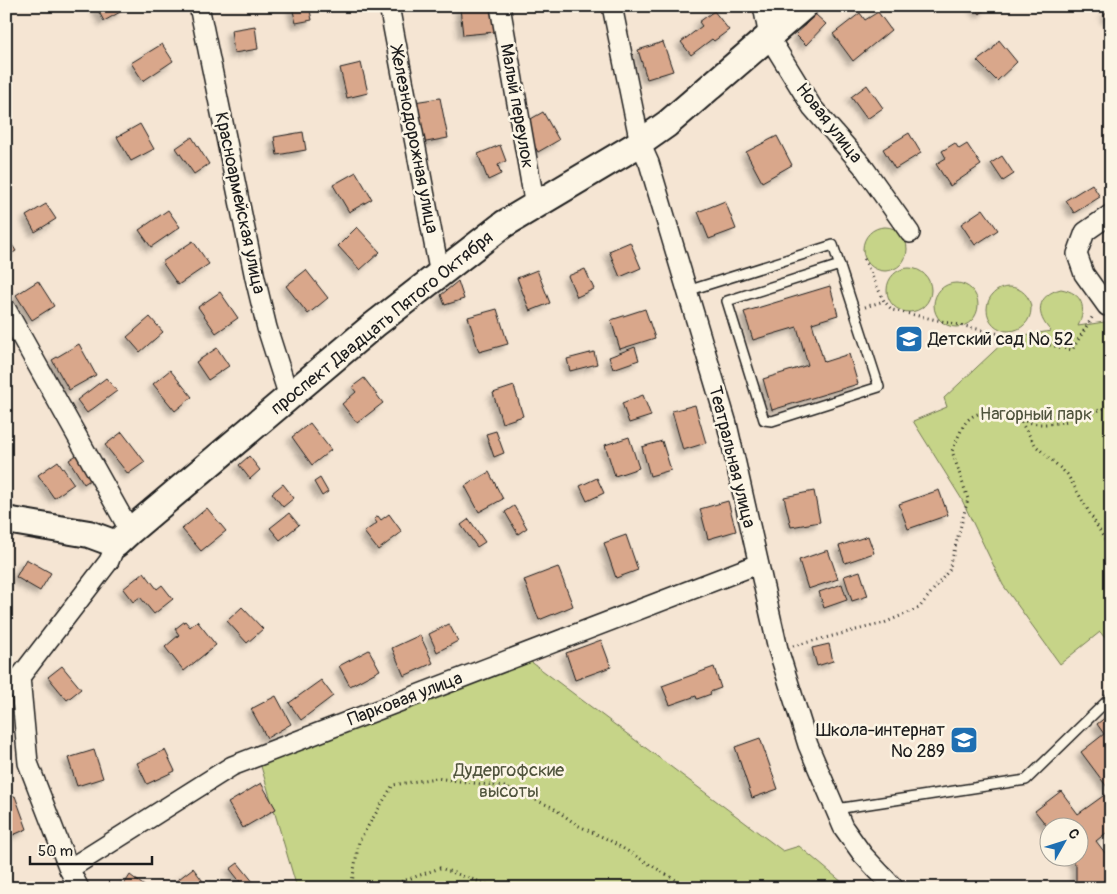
<svg xmlns="http://www.w3.org/2000/svg" width="1117" height="894" font-family="Pangolin,sans-serif">
<defs>
<filter id="shadow"><feDropShadow dx="-4.5" dy="4.5" stdDeviation="2.5" flood-color="#0004"/></filter>
</defs>
<rect width="100%" height="100%" fill="#f5e5d3"/>
<filter id="ink" filterUnits="userSpaceOnUse"><feTurbulence type="fractalNoise" baseFrequency=".02" numOctaves="2"/><feDisplacementMap in="SourceGraphic" scale="10" xChannelSelector="R" yChannelSelector="G"/><feConvolveMatrix kernelMatrix="1 2 1 2 8 2 1 2 1" color-interpolation-filters="sRGB"/></filter>
<g filter="url(#ink)">
<g fill="#c6d488" stroke="#717852">
<circle cx="885" cy="249" r="22"/>
<circle cx="909" cy="290" r="22"/>
<circle cx="956" cy="305" r="22"/>
<circle cx="1009" cy="309" r="22"/>
<path d="M 1061,289 C 1083,293 1087,308 1078,326 L 1111,321 L 1111,645 L 1100,632 L 1060,664 L 1003,585 L 961,498 L 913,421 L 947,407 L 944,398 L 1008,338 L 1051,331 C 1035,315 1036,295 1061,289 Z"/>
<polygon points="526,658 783,851 799,846 849,888 297,888 260,763"/>
</g>
<g fill="#d9a78b" stroke="#1c1c1c" filter="url(#shadow)">
<polygon points="119,6 122,11 104,21 96,7"/>
<polygon points="309,6 312,20 296,23 292,7"/>
<polygon points="480,6 492,6 495,32 463,35 460,8"/>
<polygon points="973,6 989,6 980,14"/>
<polygon points="1111,9 1111,22 1104,15"/>
<polygon points="714,11 729,30 714,41 712,39 691,55 681,42 702,26 699,22"/>
<polygon points="878,12 891,30 853,61 833,34 860,13 865,20"/>
<polygon points="815,14 826,24 806,45 796,35"/>
<polygon points="255,26 258,49 234,53 231,30"/>
<polygon points="999,40 1017,62 997,81 977,61 992,50"/>
<polygon points="663,42 673,71 647,79 638,50"/>
<polygon points="162,44 173,61 143,81 131,63"/>
<polygon points="361,63 368,93 347,98 340,68"/>
<polygon points="867,85 883,108 867,119 851,97"/>
<polygon points="440,98 448,138 421,143 414,102"/>
<polygon points="543,112 559,140 538,152 522,124"/>
<polygon points="140,124 154,149 131,161 117,137"/>
<polygon points="303,132 306,150 277,155 274,137"/>
<polygon points="909,133 921,153 895,169 883,149"/>
<polygon points="777,136 792,165 762,182 746,152"/>
<polygon points="192,137 209,164 194,174 176,148"/>
<polygon points="955,143 959,149 967,144 981,165 950,186 936,164 946,158 942,151"/>
<polygon points="500,145 506,161 498,165 501,174 488,180 478,154"/>
<polygon points="1002,156 1014,174 1003,181 991,163"/>
<polygon points="356,172 372,199 349,212 333,185"/>
<polygon points="1092,184 1100,197 1074,213 1066,200"/>
<polygon points="725,201 736,229 709,239 698,212"/>
<polygon points="46,204 56,219 35,232 26,216"/>
<polygon points="983,209 998,230 975,245 961,224"/>
<polygon points="168,210 180,227 151,247 139,230"/>
<polygon points="357,227 380,252 360,270 338,246"/>
<polygon points="6,235 16,251 6,257"/>
<polygon points="193,241 209,264 178,285 162,262"/>
<polygon points="630,242 641,268 620,277 609,251"/>
<polygon points="585,269 594,289 577,297 568,276"/>
<polygon points="306,270 328,298 308,314 286,286"/>
<polygon points="537,270 550,303 530,311 517,278"/>
<polygon points="38,281 54,306 32,320 16,295"/>
<polygon points="458,281 464,299 445,305 441,295"/>
<polygon points="830,286 838,315 812,323 824,362 849,354 858,384 772,410 763,379 808,365 797,327 753,340 744,312"/>
<polygon points="220,292 238,318 216,333 198,307"/>
<polygon points="497,309 508,344 479,352 468,317"/>
<polygon points="645,309 655,338 620,349 611,320"/>
<polygon points="150,317 163,332 140,352 127,337"/>
<polygon points="79,344 96,375 69,390 52,360"/>
<polygon points="635,347 639,360 613,369 609,357"/>
<polygon points="217,348 229,366 208,380 196,362"/>
<polygon points="594,352 597,364 570,371 567,359"/>
<polygon points="170,370 192,397 175,411 153,384"/>
<polygon points="106,378 117,391 87,413 77,400"/>
<polygon points="364,378 383,403 357,423 342,404 356,392 352,387"/>
<polygon points="514,386 523,416 502,423 493,393"/>
<polygon points="643,395 651,416 629,423 622,403"/>
<polygon points="695,405 706,443 683,450 672,411"/>
<polygon points="310,423 331,450 312,465 292,437"/>
<polygon points="496,431 504,453 494,457 486,434"/>
<polygon points="122,432 145,462 128,474 105,445"/>
<polygon points="629,437 639,468 615,476 605,445"/>
<polygon points="662,441 671,470 650,476 642,447"/>
<polygon points="78,454 93,478 84,484 69,460"/>
<polygon points="249,456 260,470 250,479 239,465"/>
<polygon points="58,461 74,484 54,498 38,475"/>
<polygon points="489,472 503,499 479,512 465,486"/>
<polygon points="320,478 328,492 322,496 314,482"/>
<polygon points="597,478 604,493 587,501 580,486"/>
<polygon points="283,484 294,498 283,507 272,493"/>
<polygon points="939,490 948,515 908,529 899,504"/>
<polygon points="814,491 820,522 791,527 784,497"/>
<polygon points="728,501 736,531 708,539 700,509"/>
<polygon points="514,506 527,528 518,534 505,512"/>
<polygon points="207,508 226,531 201,551 182,529"/>
<polygon points="289,513 299,525 280,540 270,528"/>
<polygon points="389,514 402,532 378,550 364,532 377,523 374,519 378,516 381,520"/>
<polygon points="469,519 485,542 477,547 461,525"/>
<polygon points="626,535 638,570 616,578 604,543"/>
<polygon points="868,536 874,553 845,563 839,546"/>
<polygon points="828,550 838,579 808,589 799,560"/>
<polygon points="26,559 51,573 40,591 16,577"/>
<polygon points="558,567 573,606 539,620 524,580"/>
<polygon points="860,571 868,596 852,601 844,576"/>
<polygon points="144,572 157,589 162,585 173,599 154,614 140,597 133,602 123,589"/>
<polygon points="842,584 847,600 824,608 819,592"/>
<polygon points="242,607 263,629 247,643 227,621"/>
<polygon points="185,621 190,627 197,621 216,645 184,671 165,647 179,635 175,629"/>
<polygon points="449,624 458,641 437,652 429,634"/>
<polygon points="420,635 433,663 404,676 392,648"/>
<polygon points="601,640 611,667 575,680 566,653"/>
<polygon points="829,644 833,661 817,666 812,648"/>
<polygon points="369,650 380,670 350,686 339,666"/>
<polygon points="62,666 81,689 67,700 48,677"/>
<polygon points="714,667 721,688 710,692 711,694 697,699 696,696 670,705 662,686"/>
<polygon points="321,680 333,696 301,720 289,703"/>
<polygon points="276,696 291,724 267,738 251,709"/>
<polygon points="1111,713 1111,829 1096,841 1109,858 1108,888 1076,888 1076,865 1069,856 1080,856 1080,826 1050,826 1050,830 1035,811 1061,791 1078,814 1110,791 1081,752 1104,734 1097,724"/>
<polygon points="760,738 778,789 752,798 735,747"/>
<polygon points="94,750 103,778 77,786 68,758"/>
<polygon points="165,750 175,771 147,784 137,763"/>
<polygon points="261,783 276,809 243,828 228,803"/>
<polygon points="15,796 27,829 6,838 6,799"/>
<polygon points="238,863 254,883 248,888 245,888 230,869"/>
<polygon points="193,868 208,888 179,888 175,882"/>
<polygon points="130,875 147,888 122,888"/>
<polygon points="51,882 54,888 37,888"/>
</g>
<g fill="none" stroke-linecap="round" stroke-linejoin="round">
<defs>
<g id="lane">
<polyline points="687,291 833,245 879,387 772,421 764,420 727,301 840,265"/>
<polyline points="836,809 1026,780 1111,697"/>
</g>
<g id="street">
<polyline points="199,6 255,278 267,328 289,397"/>
<polyline points="389,6 440,275"/>
<polyline points="500,6 535,206"/>
<polyline points="612,6 640,143 649,163 727,424 778,649 808,745 843,827 863,855 894,888"/>
<polyline points="763,6 769,37 812,107 862,165 910,233"/>
<polyline points="1107,306 1084,274 1077,254 1085,232 1111,214"/>
<polyline points="6,309 130,531"/>
<polyline points="20,677 28,763 69,869 79,888"/>
<polyline points="6,688 20,677 109,561 116,544"/>
<polyline points="69,869 232,766 758,564"/>
</g>
<polyline id="secondary" points="6,520 89,534 116,544 130,531 374,325 504,224 640,143 667,124 804,6"/>
</defs>
<use href="#lane" stroke="#1c1c1c" stroke-width="12"/>
<use href="#street" stroke="#1c1c1c" stroke-width="22"/>
<use href="#secondary" stroke="#1c1c1c" stroke-width="30"/>
<g stroke="#1c1c1c" stroke-width="3" stroke-dasharray="1 4" stroke-linecap="butt">
<polyline points="864,259 884,301 892,310 1072,350 1093,316"/>
<polyline points="865,307 884,301"/>
<polyline points="1021,422 1036,446 1067,474 1111,550"/>
<path d="M 793,646 L 884,623 L 919,608 L 949,570 L 968,499 L 952,451 C 956,443 962,425 968,420 C 989,400 1021,426 1045,424 C 1070,423 1088,415 1111,405"/>
<polyline points="351,888 359,841 393,785 436,778 504,787 552,807 577,825 609,840 689,888"/>
<polyline points="388,888 392,885 440,868 497,888"/>
</g>
<use href="#lane" stroke="#fcf5e5" stroke-width="9"/>
<use href="#street" stroke="#fcf5e5" stroke-width="19"/>
<use href="#secondary" stroke="#fcf5e5" stroke-width="26"/>
</g>
</g>
<defs>
<symbol id="school-square" viewBox="-11 -11 22 22"><rect x="-9" y="-9" width="18" height="18" rx="4" fill="#1f6fb2" stroke="#fcf5e5"/><path d="M0-5L7-2L0 1L-7-2ZM-4 1L0 2.5L4 1V4Q0 6-4 4Z" fill="#fff"/></symbol>
</defs>
<g fill-rule="evenodd">
<use href="#school-square" x="893" y="323" width="32" height="32"/>
<use href="#school-square" x="948" y="724" width="32" height="32"/>
</g>
<g text-anchor="middle" dominant-baseline="central" stroke-width="5" stroke-linejoin="round" paint-order="stroke">
<g font-size="18" fill="#1c1c1c" stroke="#fcf5e5">
<text transform="translate(517 106) rotate(80)">Малый переулок</text>
<text transform="translate(829 123) rotate(52)">Новая улица</text>
<text transform="translate(414 140) rotate(79)">Железнодорожная улица</text>
<text transform="translate(240 203) rotate(78)">Красноармейская улица</text>
<text transform="translate(382 323) rotate(-39)">проспект Двадцать Пятого Октября</text>
<text transform="translate(732 457) rotate(76)">Театральная улица</text>
<text transform="translate(405 699) rotate(-21)">Парковая улица</text>
</g>
<g font-size="18" fill="#1c1c1c" stroke="#fcf5e5" text-anchor="start">
<text x="928" y="339">Детский сад № 52</text>
<text x="945" y="730" text-anchor="end">Школа-интернат<tspan x="945" dy="21">№ 289</tspan></text>
</g>
<g font-size="18" fill="#4f533c" stroke="#fcf5e5">
<text x="1036" y="414">Нагорный парк</text>
<text x="509" y="770">Дудергофские<tspan x="509" dy="21">высоты</tspan></text>
</g>
</g>
<rect width="1117" height="894" fill="none" stroke="#fcf5e5" stroke-width="25"/>
<rect x="12" y="12" width="1092" height="869" fill="none" stroke="#1c1c1c" stroke-width="2" filter="url(#ink)"/>
<g transform="translate(1064 842) rotate(51)"><circle r="24" fill="#fcf5e5" stroke="#a29e95"/>
<path d="M0-4L9 19L0 12L-9 19Z" fill="#1f6fb2"/>
<text y="-8" font-size="14" font-weight="bold" text-anchor="middle" fill="#1c1c1c">С</text>
</g>
<path d="M30 856v8h122v-8" fill="none" stroke="#1c1c1c" stroke-width="2.5"/>
<text x="38" y="856" font-size="15" fill="#1c1c1c" stroke="#fcf5e5" stroke-width="4" paint-order="stroke">50 m</text>
</svg>
